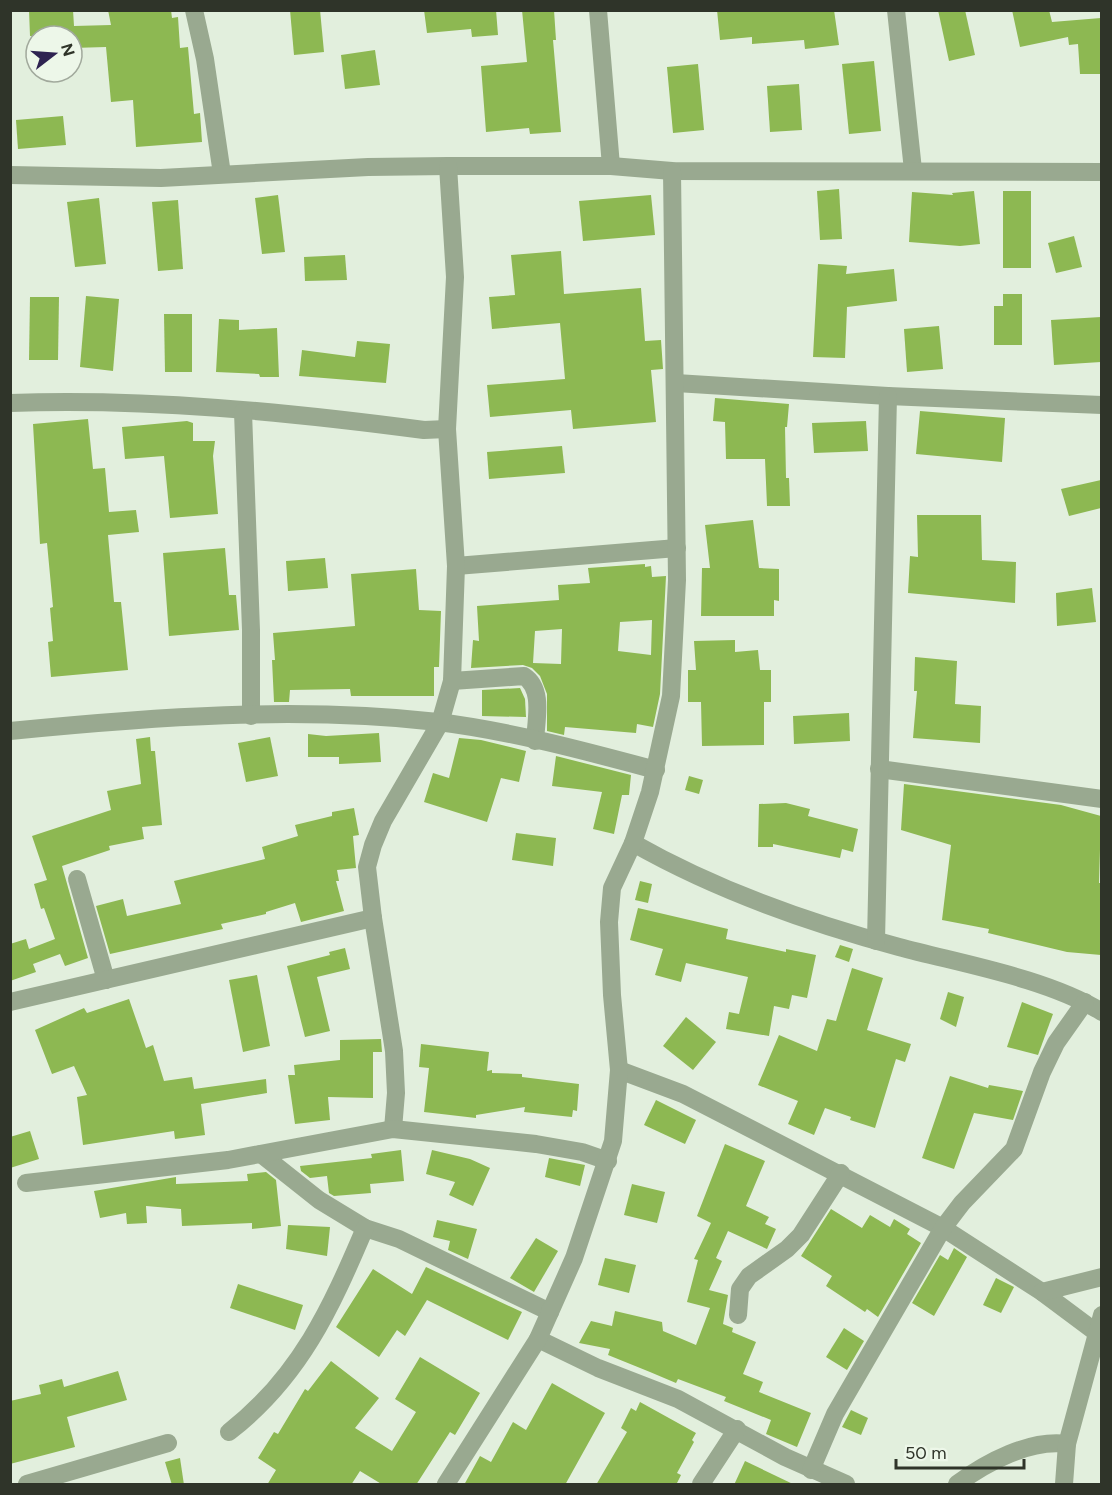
<svg xmlns="http://www.w3.org/2000/svg" width="1112" height="1495" font-family="Figtree,sans-serif">
<rect width="100%" height="100%" fill="#e2efdd"/>
<g fill="#8db852" fill-rule="evenodd">
<polygon points="29,10 73,10 74,26 111,25 108,10 171,10 172,18 178,17 180,48 188,47 194,114 200,113 202,142 136,147 133,100 111,102 106,47 72,48 72,36 30,36"/>
<polygon points="290,10 320,10 324,52 294,55"/>
<polygon points="424,10 496,10 498,35 472,37 471,29 427,33"/>
<polygon points="522,10 554,10 556,40 553,40 561,132 530,134 529,128 486,132 481,66 527,62"/>
<polygon points="717,10 834,10 839,45 805,49 804,40 752,44 752,37 720,40"/>
<polygon points="938,10 965,10 975,55 949,61"/>
<polygon points="1012,10 1049,10 1052,22 1101,18 1101,74 1080,74 1078,44 1069,45 1068,37 1020,47"/>
<polygon points="375,50 380,85 345,89 341,55"/>
<polygon points="874,61 881,131 849,134 842,64"/>
<polygon points="698,64 704,130 673,133 667,67"/>
<polygon points="799,84 802,130 770,132 767,86"/>
<polygon points="63,116 66,145 18,149 16,120"/>
<polygon points="839,189 842,239 820,240 817,191"/>
<polygon points="974,191 980,244 960,246 909,242 912,192 953,195 952,193"/>
<rect x="1003" y="191" width="28" height="77"/>
<polygon points="278,195 285,252 262,254 255,198"/>
<polygon points="651,195 655,235 583,241 579,201"/>
<polygon points="99,198 106,264 75,267 67,202"/>
<polygon points="178,200 183,269 158,271 152,202"/>
<polygon points="1074,236 1082,267 1056,273 1048,243"/>
<polygon points="561,251 564,294 641,288 645,341 661,340 663,369 651,370 656,422 573,429 571,410 490,417 487,385 565,379 560,323 492,329 489,297 515,295 511,255"/>
<polygon points="345,255 347,280 305,281 304,257"/>
<polygon points="818,264 847,266 846,274 894,269 897,301 847,307 845,358 813,357"/>
<polygon points="1003,294 1022,294 1022,345 994,345 994,306 1003,306"/>
<polygon points="86,296 119,299 113,371 80,367"/>
<polygon points="30,297 59,297 58,360 29,360"/>
<polygon points="164,314 192,314 192,372 165,372"/>
<polygon points="1101,317 1101,362 1054,365 1051,320"/>
<polygon points="219,319 239,320 239,330 277,328 279,377 260,377 259,374 216,372"/>
<polygon points="939,326 943,369 907,372 904,329"/>
<polygon points="357,341 390,344 386,383 299,376 302,350 355,357"/>
<polygon points="715,398 789,404 787,427 785,427 786,478 789,478 790,506 767,506 765,459 726,459 725,422 713,421"/>
<polygon points="920,411 1005,418 1002,462 916,454"/>
<polygon points="88,419 93,469 105,468 109,512 136,510 139,532 108,535 114,602 121,602 128,670 51,677 48,642 53,641 50,608 53,607 47,543 40,544 33,424"/>
<polygon points="187,421 193,423 193,441 215,441 213,456 218,514 170,518 164,456 125,459 122,427"/>
<polygon points="866,421 868,451 814,453 812,423"/>
<polygon points="562,446 565,473 489,479 487,452"/>
<polygon points="1101,480 1101,508 1069,516 1061,489"/>
<polygon points="917,515 981,515 982,560 1016,562 1015,603 908,593 910,556 918,557"/>
<polygon points="753,520 759,568 779,569 779,601 774,600 774,616 701,616 702,568 710,568 705,525"/>
<polygon points="225,548 229,595 236,595 239,630 169,636 163,553"/>
<polygon points="325,558 328,588 288,591 286,561"/>
<path d="M 645,564 L 645,567 L 651,566 L 652,577 L 666,576 L 660,694 L 653,727 L 637,724 L 636,733 L 565,727 L 564,735 L 547,731 L 547,694 L 540,676 L 532,668 L 523,665 L 471,668 L 473,640 L 479,641 L 477,606 L 559,600 L 558,585 L 590,583 L 588,568 ZM 652,620 L 651,655 L 618,651 L 620,622 ZM 562,629 L 561,664 L 533,663 L 535,631 Z"/>
<polygon points="416,569 419,610 441,611 439,667 434,667 434,696 351,696 350,689 290,690 289,702 274,702 272,660 275,660 273,633 355,626 351,574"/>
<polygon points="1092,588 1096,622 1057,626 1056,593"/>
<polygon points="735,640 735,652 758,650 760,670 771,670 771,702 764,702 764,745 702,746 701,702 688,702 688,670 696,670 694,641"/>
<polygon points="915,657 957,661 955,704 981,706 980,743 913,738 917,691 914,691"/>
<polygon points="520,688 525,699 526,717 482,716 482,690"/>
<polygon points="849,713 850,741 794,744 793,716"/>
<polygon points="379,733 381,762 339,764 339,757 308,757 308,734 326,736"/>
<polygon points="150,737 151,751 155,751 162,825 142,827 144,839 109,846 110,850 62,866 88,958 65,966 60,954 33,964 36,972 10,981 10,944 26,939 29,949 55,939 44,908 41,909 34,884 47,880 32,836 111,810 107,791 141,784 136,739"/>
<polygon points="270,737 278,776 246,782 238,743"/>
<polygon points="459,738 481,740 526,751 519,782 501,778 487,822 424,802 433,773 449,778"/>
<polygon points="556,756 631,775 629,795 622,795 614,834 593,829 602,792 552,786"/>
<polygon points="689,776 703,780 699,794 685,790"/>
<polygon points="904,784 1061,805 1101,816 1099,883 1101,883 1101,955 1067,952 988,933 989,929 942,920 951,845 901,830"/>
<polygon points="786,803 810,809 808,816 858,829 853,852 842,849 840,858 773,844 773,847 758,847 759,804"/>
<polygon points="354,808 359,835 353,836 356,868 337,870 339,881 336,881 344,911 301,922 295,903 266,912 266,914 221,924 223,929 110,954 96,906 123,899 127,916 181,904 174,881 265,859 262,847 298,836 295,825 332,816 332,812"/>
<polygon points="516,833 556,838 553,866 512,860"/>
<polygon points="640,881 652,884 648,903 635,900"/>
<polygon points="638,908 728,929 726,939 786,952 786,949 816,955 807,998 792,995 789,1009 774,1006 769,1036 726,1029 729,1012 739,1014 748,977 686,963 681,982 655,975 663,949 630,940"/>
<polygon points="840,945 853,949 849,962 835,957"/>
<polygon points="345,948 350,969 317,977 330,1031 305,1037 287,966 330,955 329,952"/>
<polygon points="852,968 883,978 867,1030 911,1044 905,1062 896,1059 875,1128 850,1120 851,1117 825,1108 814,1135 788,1124 798,1101 758,1085 779,1035 817,1051 827,1019 836,1021"/>
<polygon points="257,975 270,1046 243,1052 229,980"/>
<polygon points="948,992 964,997 956,1027 940,1019"/>
<polygon points="129,999 146,1048 153,1045 164,1081 192,1077 194,1089 266,1079 267,1093 201,1104 205,1135 175,1139 174,1131 83,1145 77,1097 87,1095 74,1066 52,1074 35,1030 84,1008 87,1013"/>
<polygon points="1022,1002 1053,1014 1038,1055 1007,1047"/>
<polygon points="686,1017 716,1042 693,1070 663,1046"/>
<polygon points="381,1039 382,1052 373,1052 373,1098 328,1097 330,1120 295,1124 288,1075 295,1075 294,1065 340,1060 340,1040"/>
<polygon points="421,1044 489,1052 487,1071 492,1070 492,1073 522,1074 522,1077 579,1084 577,1111 573,1110 572,1117 524,1112 525,1107 476,1115 476,1118 424,1112 429,1068 419,1067"/>
<polygon points="950,1076 988,1088 989,1085 1023,1091 1013,1120 974,1113 954,1169 922,1158"/>
<polygon points="656,1100 696,1120 685,1144 644,1125"/>
<polygon points="30,1131 39,1159 10,1168 10,1137"/>
<polygon points="725,1144 765,1161 746,1206 769,1217 765,1224 776,1229 767,1249 728,1231 716,1258 722,1261 709,1290 728,1295 723,1324 733,1328 732,1332 756,1342 743,1374 763,1382 759,1392 811,1413 797,1447 766,1434 771,1420 724,1401 726,1397 678,1379 676,1383 650,1372 608,1355 610,1349 579,1343 591,1321 612,1326 615,1311 662,1322 663,1331 696,1345 710,1308 687,1302 698,1260 694,1259 711,1223 697,1216"/>
<polygon points="401,1150 404,1181 370,1184 371,1193 334,1196 329,1193 327,1176 310,1178 301,1171 300,1166 372,1158 371,1154"/>
<polygon points="432,1150 470,1159 490,1168 473,1206 449,1195 455,1182 426,1174"/>
<polygon points="549,1158 585,1165 580,1186 545,1177"/>
<polygon points="266,1172 276,1180 281,1226 252,1229 252,1223 182,1226 181,1209 146,1206 147,1223 127,1224 126,1213 100,1218 94,1191 176,1177 176,1184 248,1181 247,1174"/>
<polygon points="632,1184 665,1192 657,1223 624,1215"/>
<polygon points="831,1209 862,1228 870,1215 890,1227 894,1219 910,1229 907,1234 921,1243 878,1317 867,1309 865,1312 826,1286 832,1276 801,1256"/>
<polygon points="437,1220 477,1229 468,1259 448,1250 450,1241 433,1237"/>
<polygon points="288,1225 330,1227 327,1256 286,1249"/>
<polygon points="536,1238 558,1251 534,1292 510,1278"/>
<polygon points="954,1248 967,1257 934,1316 912,1303 940,1255 948,1260"/>
<polygon points="605,1258 636,1265 629,1293 598,1285"/>
<polygon points="426,1267 522,1312 508,1340 427,1300 405,1336 397,1330 379,1357 336,1327 373,1269 412,1294"/>
<polygon points="996,1278 1014,1287 1001,1313 983,1305"/>
<polygon points="238,1284 303,1305 295,1330 230,1308"/>
<polygon points="844,1328 864,1341 847,1370 826,1357"/>
<polygon points="420,1357 480,1393 455,1435 450,1432 416,1485 383,1485 360,1471 351,1485 267,1485 276,1470 258,1458 274,1432 278,1434 305,1389 308,1391 331,1361 379,1398 355,1428 392,1451 416,1412 395,1399"/>
<polygon points="118,1371 127,1400 67,1417 75,1447 10,1464 10,1401 41,1394 39,1385 62,1379 64,1387"/>
<polygon points="552,1383 605,1413 565,1485 464,1485 480,1456 491,1462 513,1422 526,1430"/>
<polygon points="640,1402 696,1433 692,1440 694,1442 677,1473 681,1475 676,1485 596,1485 627,1432 621,1428 631,1408 636,1411"/>
<polygon points="851,1410 868,1418 861,1435 842,1427"/>
<polygon points="180,1458 184,1485 172,1485 165,1462"/>
<polygon points="745,1461 795,1485 734,1485"/>
</g>
<g fill="none" stroke-linecap="round" stroke-linejoin="round">
<g stroke="#99a990" stroke-width="18">
<polyline points="194,10 205,59 222,174"/>
<polyline points="598,10 611,166"/>
<polyline points="896,10 913,170"/>
<polyline points="10,175 161,178 368,167 448,166 611,166 672,171 1102,172"/>
<polyline points="676,383 888,396 1102,405"/>
<path d="M 10,403 C 147,398 288,412 424,430 L 447,429"/>
<polyline points="243,412 251,630 251,716"/>
<polyline points="456,566 677,548"/>
<path d="M 452,681 L 524,676 C 544,689 536,720 535,741"/>
<path d="M 10,731 C 152,717 297,706 438,722 C 511,731 585,751 656,770"/>
<polyline points="879,769 1102,799"/>
<path d="M 633,843 C 714,889 809,923 899,947 C 962,964 1046,978 1102,1012"/>
<polyline points="77,879 106,980"/>
<polyline points="876,941 888,396"/>
<polyline points="10,1002 373,918"/>
<polyline points="619,1070 683,1094 943,1228 1042,1292 1097,1333"/>
<polyline points="393,1129 396,1093 394,1051 373,918 367,867 373,845 383,821 440,723 452,681 456,566 447,429 455,277 448,166"/>
<polyline points="261,1154 319,1200 365,1228 399,1239 550,1312"/>
<polyline points="26,1183 228,1160 393,1129 536,1144 582,1152 608,1161"/>
<polyline points="1042,1292 1102,1277"/>
<polyline points="738,1315 740,1289 749,1276 787,1249 801,1235 841,1173"/>
<polyline points="538,1339 598,1368 678,1399 785,1457 846,1484"/>
<path d="M 229,1432 C 300,1377 331,1308 365,1228"/>
<polyline points="811,1470 835,1414 943,1228 962,1203 1014,1149 1042,1072 1056,1043 1085,1002"/>
<polyline points="27,1484 168,1443"/>
<polyline points="446,1484 538,1339 574,1258 613,1141 619,1070 612,995 609,922 612,888 633,843 650,792 671,696 677,580 672,171"/>
<polyline points="701,1484 737,1429"/>
<path d="M 957,1484 C 987,1462 1030,1439 1067,1444"/>
<polyline points="1064,1484 1067,1444 1102,1315"/>
</g>
</g>
<rect width="1112" height="1495" fill="none" stroke="#2f3429" stroke-width="24"/>
<g transform="translate(54 54) rotate(73)"><circle r="28" fill="#edf7e9" stroke="#a1a99c" stroke-width="1.5"/>
<path d="M0-4.5L10 22L0 15L-10 22Z" fill="#2e2351"/>
<text y="-9" font-size="16" font-weight="bold" text-anchor="middle" fill="#2f3429">N</text>
</g>
<path d="M896 1459v9h128v-9" fill="none" stroke="#2f3429" stroke-width="3"/>
<text x="905" y="1459" font-size="18" fill="#2f3429" stroke="#edf7e9" stroke-width="4.5" paint-order="stroke">50 m</text>
</svg>
